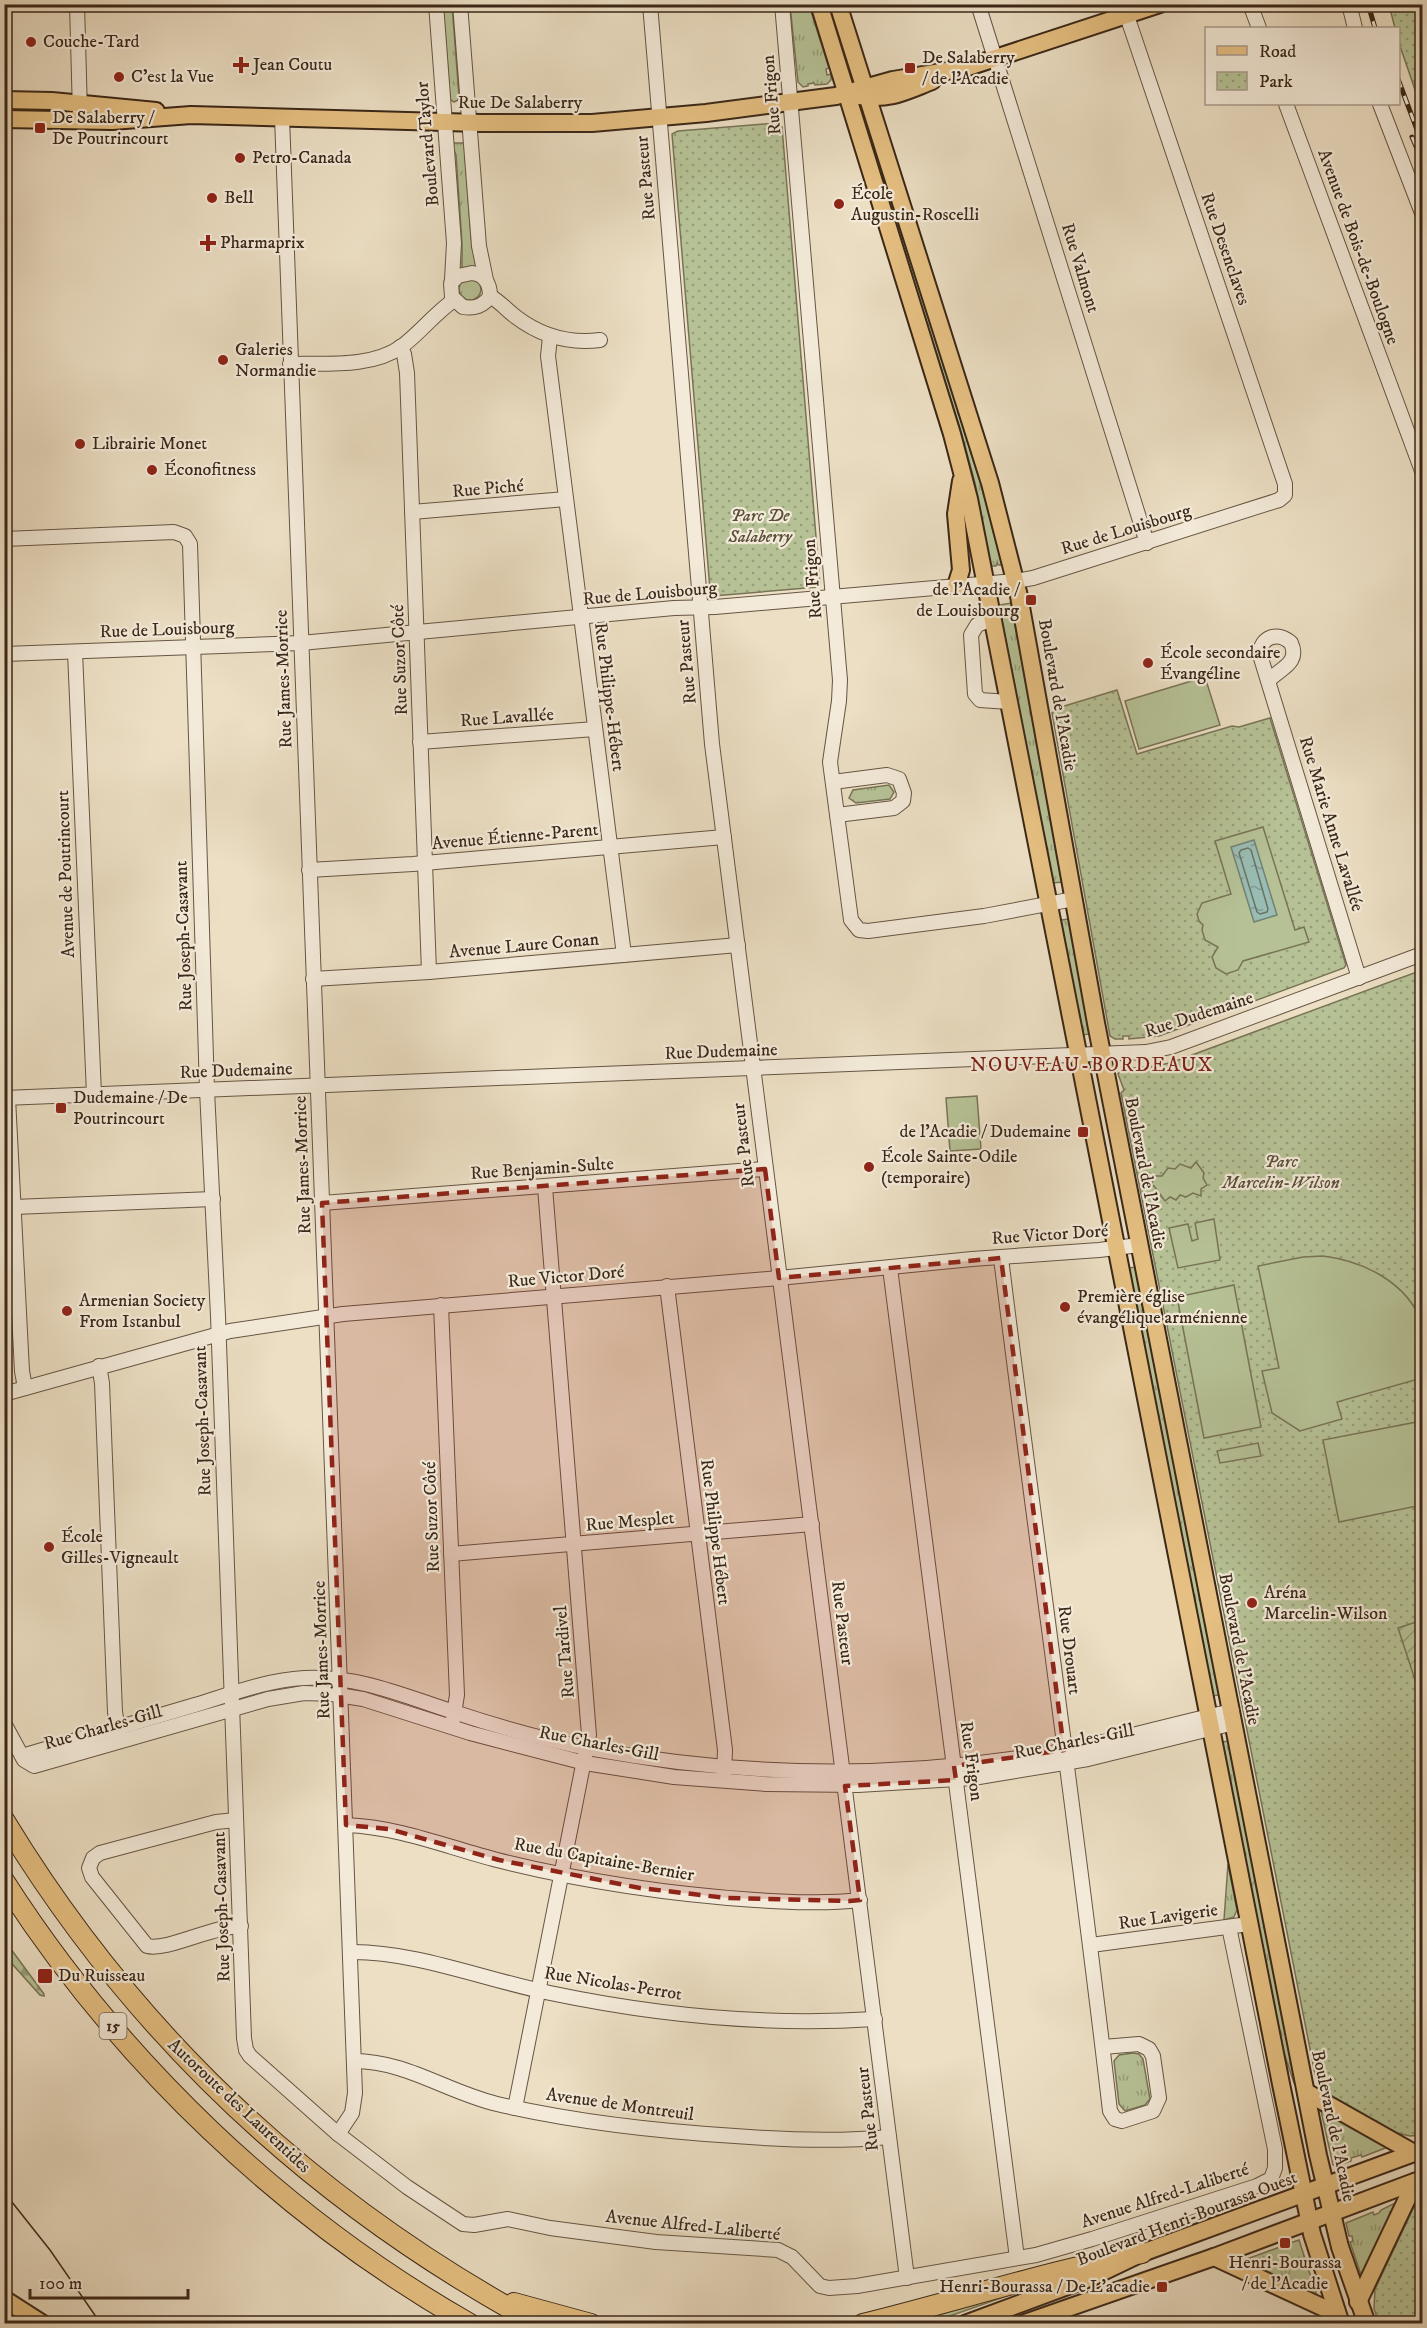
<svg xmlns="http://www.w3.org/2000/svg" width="1427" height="2328" font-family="'IM FELL DW Pica',serif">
<defs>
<pattern id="grass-tufts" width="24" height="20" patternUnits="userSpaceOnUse" patternTransform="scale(1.5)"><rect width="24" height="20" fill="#b6c296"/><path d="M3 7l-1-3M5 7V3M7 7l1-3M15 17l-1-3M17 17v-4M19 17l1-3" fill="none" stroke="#959e79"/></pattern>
<pattern id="forest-firs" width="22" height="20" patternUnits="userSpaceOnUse" patternTransform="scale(1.5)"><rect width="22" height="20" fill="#b6c296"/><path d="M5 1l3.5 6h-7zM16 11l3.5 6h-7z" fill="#959e79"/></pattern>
<pattern id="park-dots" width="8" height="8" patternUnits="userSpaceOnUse" patternTransform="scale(1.5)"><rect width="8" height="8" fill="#b6c296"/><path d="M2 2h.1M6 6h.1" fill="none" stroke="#959e79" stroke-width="1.8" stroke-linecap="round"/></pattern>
<pattern id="garden-furrows" width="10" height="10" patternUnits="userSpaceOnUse" patternTransform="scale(1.5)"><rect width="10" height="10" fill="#b6c296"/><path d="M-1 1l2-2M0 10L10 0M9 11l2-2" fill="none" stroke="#959e79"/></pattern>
<pattern id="water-ripples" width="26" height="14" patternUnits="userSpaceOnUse" patternTransform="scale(1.5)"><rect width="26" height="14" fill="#99bdb3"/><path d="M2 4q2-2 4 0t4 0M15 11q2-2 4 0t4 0" fill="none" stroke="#7e9a91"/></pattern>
</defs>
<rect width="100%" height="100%" fill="#ecdfc4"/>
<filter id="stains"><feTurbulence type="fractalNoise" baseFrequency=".00333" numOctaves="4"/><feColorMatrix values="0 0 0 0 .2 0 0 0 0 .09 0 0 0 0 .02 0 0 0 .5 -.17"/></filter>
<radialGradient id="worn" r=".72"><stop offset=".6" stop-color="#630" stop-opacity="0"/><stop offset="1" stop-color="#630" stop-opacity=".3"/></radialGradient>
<g fill="url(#grass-tufts)" stroke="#787457" stroke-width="1.5">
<polygon points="443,5 452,5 459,96 458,100 454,102 450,99"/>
<polygon points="790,5 809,5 829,68 826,69 827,75 831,74 831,80 827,84 815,85 814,83 808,84 808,86 803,87 798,82"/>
<polygon points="868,123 982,488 1003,565 998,565 997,563 996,566 991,566 975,483 962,435 864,124"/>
<polygon points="451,143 466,143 465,155 471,238 476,266 464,269 462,267 462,244 456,155"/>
<circle cx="470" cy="289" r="11"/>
<polygon points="1011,603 1062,882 1053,883 999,605"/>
<polygon points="889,785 894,792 890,799 856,803 849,798 853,790"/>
<polygon points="1069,919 1089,1034 1083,1035 1061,920"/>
<polygon points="1135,1267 1219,1695 1213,1696 1129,1268"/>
<polygon points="1229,1741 1296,2082 1294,2083 1284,2053 1222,1742"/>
<polygon points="1228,1864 1237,1910 1234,1917 1224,1920"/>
<polygon points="1133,2053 1139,2054 1143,2059 1150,2099 1145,2105 1125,2111 1119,2104 1114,2061 1119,2055"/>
<polygon points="1323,2109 1388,2147 1362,2157 1361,2155 1351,2158 1351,2161 1337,2166 1333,2165 1321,2111"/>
<polygon points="1393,2204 1397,2206 1362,2278 1350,2242 1353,2241 1352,2236 1349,2236 1346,2223 1373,2212 1374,2215 1379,2213 1381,2210"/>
<polygon points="1299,2240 1317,2296 1241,2261 1280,2247 1281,2249 1286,2247 1287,2244"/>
<polygon points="1055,2279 930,2323 878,2324"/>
</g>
<polygon fill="url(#forest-firs)" stroke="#787457" stroke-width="1.5" points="5,1941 44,1994 44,1996 40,1995 5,1956"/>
<g fill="url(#park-dots)" stroke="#787457" stroke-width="1.5">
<polygon points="1389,5 1422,5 1422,110 1400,46 1398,28 1395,28"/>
<polygon points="777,123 782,127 820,585 818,587 713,596 710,589 672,134 678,131"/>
<polygon points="1117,690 1137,754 1232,726 1239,727 1270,718 1346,965 1344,968 1159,1036 1129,1039 1129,1036 1123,1036 1123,1039 1115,1039 1110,1036 1052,713 1058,708"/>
<polygon points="1422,970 1422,2135 1410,2136 1397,2133 1332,2097 1319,2084 1315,2074 1121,1093 1124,1090 1118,1074 1122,1069 1157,1066 1173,1062"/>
<polygon points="1422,2197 1422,2323 1379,2323 1374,2309 1375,2289 1414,2207"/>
</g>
<polygon fill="url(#garden-furrows)" stroke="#787457" stroke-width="1.5" points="1422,1620 1422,1701 1398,1628"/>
<g fill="#b6c296" stroke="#787457" stroke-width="1.5">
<polygon points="1205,677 1220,725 1139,749 1125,701"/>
<polygon points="1263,827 1295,930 1304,927 1309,942 1243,961 1238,970 1226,974 1216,968 1212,957 1218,947 1205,940 1202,930 1203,925 1199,921 1197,914 1202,903 1231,894 1215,841"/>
<polygon points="977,1096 981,1149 950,1151 946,1098"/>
<polygon points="1196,1162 1204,1173 1203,1178 1207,1185 1201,1189 1201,1196 1193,1193 1186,1197 1180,1195 1176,1200 1170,1197 1165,1201 1154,1186 1151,1185 1155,1176 1162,1176 1168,1168 1175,1169 1180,1164 1191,1168"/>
<polygon points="1214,1219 1220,1260 1178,1268 1169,1228 1188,1224 1192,1241 1198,1239 1195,1223"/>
<path d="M 1323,1256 C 1363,1261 1407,1282 1422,1323 C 1426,1336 1423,1364 1422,1378 L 1337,1402 L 1342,1419 L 1300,1431 L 1272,1413 L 1262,1371 L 1279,1368 L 1258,1266 L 1303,1257 Z"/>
<polygon points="1234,1285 1261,1427 1204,1438 1177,1297"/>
<polygon points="1422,1421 1422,1505 1339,1522 1323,1440"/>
<polygon points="1258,1443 1261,1456 1220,1463 1217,1451"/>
</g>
<polygon fill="url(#water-ripples)" stroke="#738175" stroke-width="1.5" points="1254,840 1277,915 1254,922 1231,847"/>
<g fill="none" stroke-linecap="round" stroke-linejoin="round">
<polygon stroke="#6a7266" stroke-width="1.5" points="1248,848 1251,850 1268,909 1267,912 1260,914 1257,912 1239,853 1241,850"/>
<defs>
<g id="minor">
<polyline points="77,4 80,113"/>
<polyline points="436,4 454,243 452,280"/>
<polyline points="460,4 479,246 486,280"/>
<polyline points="650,4 712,744 907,2278"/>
<polyline points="782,4 840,680 839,701 830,762 851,920 859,930 868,931 984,916 1074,899"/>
<polyline points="978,4 1147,543"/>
<polyline points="1250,4 1259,28"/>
<polyline points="1349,4 1355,28"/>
<polyline points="1286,104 1422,471"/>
<polyline points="1380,104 1422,213"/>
<polyline points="282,117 355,2093 352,2113 338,2134"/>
<path d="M 472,273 C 484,274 490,283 490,296 C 484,306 474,309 463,307 L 452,297 L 451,283 L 458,276 Z"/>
<path d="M 490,296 C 499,301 507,310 516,317 C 541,336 568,344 600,340"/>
<polyline points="550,337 548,356 624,955"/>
<polyline points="400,347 404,354 407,373 429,972"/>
<path d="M 290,364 C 325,363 371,368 401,347 C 420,333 434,314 454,300"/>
<polyline points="412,512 566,499"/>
<polyline points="4,539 174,532 185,536 190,544 207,1090 218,1316 244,2038 246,2050 250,2056 338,2134 407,2187 463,2224 474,2225 508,2219 550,2228 656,2242 778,2250 792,2257 820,2286 829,2288 857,2286 1036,2255 1092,2239 1257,2186 1271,2179 1275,2168 1275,2149 1229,1927"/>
<polyline points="992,619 977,625 971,635 975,694 980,700 1009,702"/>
<polyline points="75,652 94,1094"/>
<polyline points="4,654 301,643 674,608 715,607 1015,581 1033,578 1279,500 1285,495 1285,484 1127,16"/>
<path d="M 1269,680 C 1281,668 1300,663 1291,643 C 1279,631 1260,636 1260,655 L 1359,978"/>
<polyline points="420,742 595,729"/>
<polyline points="833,782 887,775 899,779 904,793 903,801 894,808 837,815"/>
<polyline points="309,870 413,864 724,837"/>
<polyline points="313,979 429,972 738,945"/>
<polyline points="4,1098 1146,1052 1171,1047 1422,954"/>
<polyline points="8,1098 22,1371 25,1388"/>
<polyline points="322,1203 765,1169"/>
<polyline points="14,1207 213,1199"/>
<path d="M 1001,1258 C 1036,1542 1077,1826 1110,2111 L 1115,2119 L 1122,2121 L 1153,2111 L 1159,2098 L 1153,2056 L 1149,2049 L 1139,2044 L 1103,2047"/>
<polyline points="890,1268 1017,2258"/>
<polyline points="667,1286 725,1750 724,1775"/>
<polyline points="441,1305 457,1695 453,1720"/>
<polyline points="99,1366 102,1383 115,1712 119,1736"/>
<polyline points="4,1394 230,1331 343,1314 779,1278 972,1259 1099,1250 1139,1245"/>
<polyline points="451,1554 812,1524"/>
<polyline points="4,1723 24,1760 34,1766 268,1699 304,1693 332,1694 363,1699 470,1733 585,1763 674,1777 766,1784 858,1785 973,1778 1088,1759 1234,1723"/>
<path d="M 22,1756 C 80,1739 138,1722 195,1705 C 231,1694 267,1680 304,1678 C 357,1675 404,1696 454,1712 C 499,1727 546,1740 592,1749 C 749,1778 906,1779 1062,1751 C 1119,1740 1175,1723 1232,1711"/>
<path d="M 236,1820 L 216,1822 L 100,1853 L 93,1858 L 89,1868 L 92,1877 L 147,1946 C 168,1951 212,1926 241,1926"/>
<path d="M 346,1825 C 399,1827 447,1847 497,1860 C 581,1881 668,1894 755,1900 C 789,1902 825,1904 860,1900"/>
<polyline points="1091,1945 1249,1924"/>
<path d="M 350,1952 C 414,1951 486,1980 550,1993 C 655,2015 767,2026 875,2019"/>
<path d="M 354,2061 C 406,2061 447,2092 497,2104 C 575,2122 655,2131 735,2136 C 786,2140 838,2142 889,2137"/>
<polyline points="515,2108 589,1735 545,1187"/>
</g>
<g id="major">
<polyline points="819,4 952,434 969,499 1281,2084 1312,2234 1341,2324"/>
<polyline points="838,4 990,483 1019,596 1096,1023 1318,2155 1340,2247 1367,2324"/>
<polyline points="956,71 1160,4"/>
<path d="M 860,96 C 891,100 904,92 932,81"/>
<polyline points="4,100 52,101 156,111"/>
<polyline points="4,119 112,121 191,115 480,123 592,123 706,113 836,96 893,80 965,68"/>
<polyline points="956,586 961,570 956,514 961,481"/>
<polyline points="1306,2092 1414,2153"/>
<polyline points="1214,2257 1337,2314"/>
<polyline points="4,2299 43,2324"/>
<polyline points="1358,2302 1415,2182"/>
<polyline points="965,2324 1092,2277 1142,2253 1422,2150"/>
<polyline points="1022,2324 1214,2257 1422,2179"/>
</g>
<g id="highway">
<path d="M 4,1820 C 135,2036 316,2204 538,2324"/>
<path d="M 4,1881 C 120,2062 284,2218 470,2324"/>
<polyline points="514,2303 591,2324"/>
<path d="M 863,2324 C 957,2301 1048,2271 1142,2253"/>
</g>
</defs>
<use href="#minor" stroke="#665543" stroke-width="16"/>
<use href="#major" stroke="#3a2718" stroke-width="20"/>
<use href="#highway" stroke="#3a2718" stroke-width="22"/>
<use href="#minor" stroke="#f3ead9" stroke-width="14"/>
<use href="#major" stroke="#e6c082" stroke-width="16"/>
<use href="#highway" stroke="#e6c082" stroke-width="20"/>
<polyline stroke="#3a2718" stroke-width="1.5" points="4,2192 50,2250 101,2324"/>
<defs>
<g id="rail">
<polyline points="1368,4 1375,28"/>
<polyline points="1398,79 1422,143"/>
<polyline points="1412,137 1422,160"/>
</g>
</defs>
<use href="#rail" stroke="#3a2718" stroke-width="5"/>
<use href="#rail" stroke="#f3ead9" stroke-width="3" stroke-dasharray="9" stroke-linecap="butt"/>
</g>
<path fill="#8f2418" fill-opacity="0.2" stroke="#8f2418" stroke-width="4.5" stroke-dasharray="12 8" stroke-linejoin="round" d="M 765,1169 L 779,1278 L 1001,1258 L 1064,1750 L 954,1766 L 956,1780 L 845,1786 L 860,1900 L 850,1901 L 727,1898 L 640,1888 L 499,1860 L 389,1829 L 346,1825 L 322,1203 Z"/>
<g fill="#8f2418" stroke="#f3ead9" stroke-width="2">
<circle cx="31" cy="42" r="6"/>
<path d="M238 56h6v6h6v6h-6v6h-6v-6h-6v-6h6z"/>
<rect x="904" y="62" width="12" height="12" rx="3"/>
<circle cx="119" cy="77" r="6"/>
<rect x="34" y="122" width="12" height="12" rx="3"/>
<circle cx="240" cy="158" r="6"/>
<circle cx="212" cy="198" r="6"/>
<circle cx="839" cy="204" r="6"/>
<path d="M205 234h6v6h6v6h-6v6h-6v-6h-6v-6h6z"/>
<circle cx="223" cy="360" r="6"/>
<circle cx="80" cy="444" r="6"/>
<circle cx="152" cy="470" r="6"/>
<rect x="1025" y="594" width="12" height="12" rx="3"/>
<circle cx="1148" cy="663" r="6"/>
<rect x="55" y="1102" width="12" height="12" rx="3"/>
<rect x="1077" y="1126" width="12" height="12" rx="3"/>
<circle cx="869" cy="1167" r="6"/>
<circle cx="1065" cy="1307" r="6"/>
<circle cx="67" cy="1311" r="6"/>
<circle cx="49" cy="1547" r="6"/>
<circle cx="1252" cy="1603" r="6"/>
<rect x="37" y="1968" width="16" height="16" rx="3"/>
<rect x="1279" y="2237" width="12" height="12" rx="3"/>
<rect x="1156" y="2281" width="12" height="12" rx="3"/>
</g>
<g text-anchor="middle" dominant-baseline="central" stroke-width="4.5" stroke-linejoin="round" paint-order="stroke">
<rect fill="#f3ead9" stroke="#726252" stroke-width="1.5" x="99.5" y="2013" width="27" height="26" rx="4.5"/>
<g font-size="16" font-weight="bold" fill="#3a2718">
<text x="113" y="2026">15</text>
</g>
<g font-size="18" fill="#3a2718" stroke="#f3ead9" text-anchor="start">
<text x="43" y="42">Couche-Tard</text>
<text x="922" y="58">De Salaberry<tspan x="922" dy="21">/ de l'Acadie</tspan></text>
<text x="253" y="65">Jean Coutu</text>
<text x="131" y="77">C'est la Vue</text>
<text x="52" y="118">De Salaberry /<tspan x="52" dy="21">De Poutrincourt</tspan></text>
<text x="252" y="158">Petro-Canada</text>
<text x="851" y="194">École<tspan x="851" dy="21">Augustin-Roscelli</tspan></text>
<text x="224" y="198">Bell</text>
<text x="220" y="243">Pharmaprix</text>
<text x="235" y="350">Galeries<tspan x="235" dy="21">Normandie</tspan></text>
<text x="92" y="444">Librairie Monet</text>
<text x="164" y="470">Éconofitness</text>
<text x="1019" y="590" text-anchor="end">de l'Acadie /<tspan x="1019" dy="21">de Louisbourg</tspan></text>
<text x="1160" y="653">École secondaire<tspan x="1160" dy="21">Évangéline</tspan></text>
<text x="73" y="1098">Dudemaine / De<tspan x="73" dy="21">Poutrincourt</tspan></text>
<text x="1071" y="1132" text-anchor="end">de l'Acadie / Dudemaine</text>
<text x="881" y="1157">École Sainte-Odile<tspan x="881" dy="21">(temporaire)</tspan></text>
<text x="1077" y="1297">Première église<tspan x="1077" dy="21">évangélique arménienne</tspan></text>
<text x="79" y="1301">Armenian Society<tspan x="79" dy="21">From Istanbul</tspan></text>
<text x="61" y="1537">École<tspan x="61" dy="21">Gilles-Vigneault</tspan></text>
<text x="1264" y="1593">Aréna<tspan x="1264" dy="21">Marcelin-Wilson</tspan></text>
<text x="58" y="1976">Du Ruisseau</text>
<text x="1285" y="2263" text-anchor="middle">Henri-Bourassa<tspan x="1285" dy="21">/ de l'Acadie</tspan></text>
<text x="1150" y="2287" text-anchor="end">Henri-Bourassa / De L'acadie</text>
</g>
<g font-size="18" fill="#3a2718" stroke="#f3ead9">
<text transform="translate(772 95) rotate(-95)">Rue Frigon</text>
<text x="520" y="103">Rue De Salaberry</text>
<text transform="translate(428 144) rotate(-95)">Boulevard Taylor</text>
<text transform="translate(646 178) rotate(-95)">Rue Pasteur</text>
<text transform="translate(1358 247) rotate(70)">Avenue de Bois-de-Boulogne</text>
<text transform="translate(1225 249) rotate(71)">Rue Desenclaves</text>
<text transform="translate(1080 268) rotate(73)">Rue Valmont</text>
<text transform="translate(488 489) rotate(-5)">Rue Piché</text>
<text transform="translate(1126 530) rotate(-17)">Rue de Louisbourg</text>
<text transform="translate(813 579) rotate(-95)">Rue Frigon</text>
<text transform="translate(650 594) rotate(-5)">Rue de Louisbourg</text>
<text transform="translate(167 630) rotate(-2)">Rue de Louisbourg</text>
<text transform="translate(400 660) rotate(-92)">Rue Suzor Côté</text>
<text transform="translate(687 662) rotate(-95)">Rue Pasteur</text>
<text transform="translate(284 679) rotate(-92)">Rue James-Morrice</text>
<text transform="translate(1057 695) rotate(80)">Boulevard de l'Acadie</text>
<text transform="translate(609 697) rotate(83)">Rue Philippe-Hébert</text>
<text transform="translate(507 718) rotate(-4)">Rue Lavallée</text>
<text transform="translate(1331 824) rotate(73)">Rue Marie Anne Lavallée</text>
<text transform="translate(515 837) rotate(-5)">Avenue Étienne-Parent</text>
<text transform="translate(66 874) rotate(-92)">Avenue de Poutrincourt</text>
<text transform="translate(184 936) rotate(-92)">Rue Joseph-Casavant</text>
<text transform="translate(524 946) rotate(-5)">Avenue Laure Conan</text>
<text transform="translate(1199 1015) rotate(-18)">Rue Dudemaine</text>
<text transform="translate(721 1052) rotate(-2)">Rue Dudemaine</text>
<text transform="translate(236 1071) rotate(-2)">Rue Dudemaine</text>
<text transform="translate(744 1145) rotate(-97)">Rue Pasteur</text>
<text transform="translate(303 1165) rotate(-92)">Rue James-Morrice</text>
<text transform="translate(542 1169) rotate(-4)">Rue Benjamin-Sulte</text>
<text transform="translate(1145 1173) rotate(79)">Boulevard de l'Acadie</text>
<text transform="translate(1050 1235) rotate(-4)">Rue Victor Doré</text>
<text transform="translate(566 1277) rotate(-5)">Rue Victor Doré</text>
<text transform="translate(203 1421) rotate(-92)">Rue Joseph-Casavant</text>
<text transform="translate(432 1517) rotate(-92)">Rue Suzor Côté</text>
<text transform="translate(630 1522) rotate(-5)">Rue Mesplet</text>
<text transform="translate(715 1532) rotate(83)">Rue Philippe Hébert</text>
<text transform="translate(842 1623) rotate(83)">Rue Pasteur</text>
<text transform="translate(1239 1649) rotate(79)">Boulevard de l'Acadie</text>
<text transform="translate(322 1650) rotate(-92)">Rue James-Morrice</text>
<text transform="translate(1069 1650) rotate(83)">Rue Drouart</text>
<text transform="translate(565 1652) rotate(-95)">Rue Tardivel</text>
<text transform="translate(103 1728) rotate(-16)">Rue Charles-Gill</text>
<text transform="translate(1074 1742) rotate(-11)">Rue Charles-Gill</text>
<text transform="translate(599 1744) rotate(11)">Rue Charles-Gill</text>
<text transform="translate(971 1761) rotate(82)">Rue Frigon</text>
<text transform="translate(604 1860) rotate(10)">Rue du Capitaine-Bernier</text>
<text transform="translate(222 1907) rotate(-92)">Rue Joseph-Casavant</text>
<text transform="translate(1168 1917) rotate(-8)">Rue Lavigerie</text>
<text transform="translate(613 1984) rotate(9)">Rue Nicolas-Perrot</text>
<text transform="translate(620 2105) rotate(8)">Avenue de Montreuil</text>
<text transform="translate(239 2106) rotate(43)">Autoroute des Laurentides</text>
<text transform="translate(868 2109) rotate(-97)">Rue Pasteur</text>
<text transform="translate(1333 2126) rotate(78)">Boulevard de l'Acadie</text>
<text transform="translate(1165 2196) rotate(-18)">Avenue Alfred-Laliberté</text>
<text transform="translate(1187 2219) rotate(-21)">Boulevard Henri-Bourassa Ouest</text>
<text transform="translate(693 2226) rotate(6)">Avenue Alfred-Laliberté</text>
</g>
<g font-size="18" font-style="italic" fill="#594e38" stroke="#f3ead9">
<text x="760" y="516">Parc De<tspan x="760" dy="21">Salaberry</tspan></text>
<text x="1281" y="1162">Parc<tspan x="1281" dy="21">Marcelin-Wilson</tspan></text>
</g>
<g font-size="20" letter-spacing="1.5" fill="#7a1f14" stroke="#f3ead9">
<text x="1092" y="1065">NOUVEAU-BORDEAUX</text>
</g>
</g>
<rect width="1427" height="2328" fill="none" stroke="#ecdfc4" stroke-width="24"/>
<rect x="6" y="6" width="1415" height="2316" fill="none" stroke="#3a2718" stroke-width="3"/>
<rect x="12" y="12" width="1403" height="2304" fill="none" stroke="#3a2718" stroke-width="1.5"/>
<rect x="1205" y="27" width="195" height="78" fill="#f3ead9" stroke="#a99c8c" stroke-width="1.5"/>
<rect x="1217" y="46" width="30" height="9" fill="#e6c082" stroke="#a99c8c" stroke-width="1.5"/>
<text x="1259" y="57" font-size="18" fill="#3a2718">Road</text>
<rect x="1217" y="72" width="30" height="18" fill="url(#park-dots)" stroke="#a99c8c" stroke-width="1.5"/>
<text x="1259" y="87" font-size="18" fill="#3a2718">Park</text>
<path d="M30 2289v9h158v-9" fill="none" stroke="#3a2718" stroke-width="3"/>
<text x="39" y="2289" font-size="18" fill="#3a2718" stroke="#f3ead9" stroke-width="4.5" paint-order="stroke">100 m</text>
<rect width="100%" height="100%" filter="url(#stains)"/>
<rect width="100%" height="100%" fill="url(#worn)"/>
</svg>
